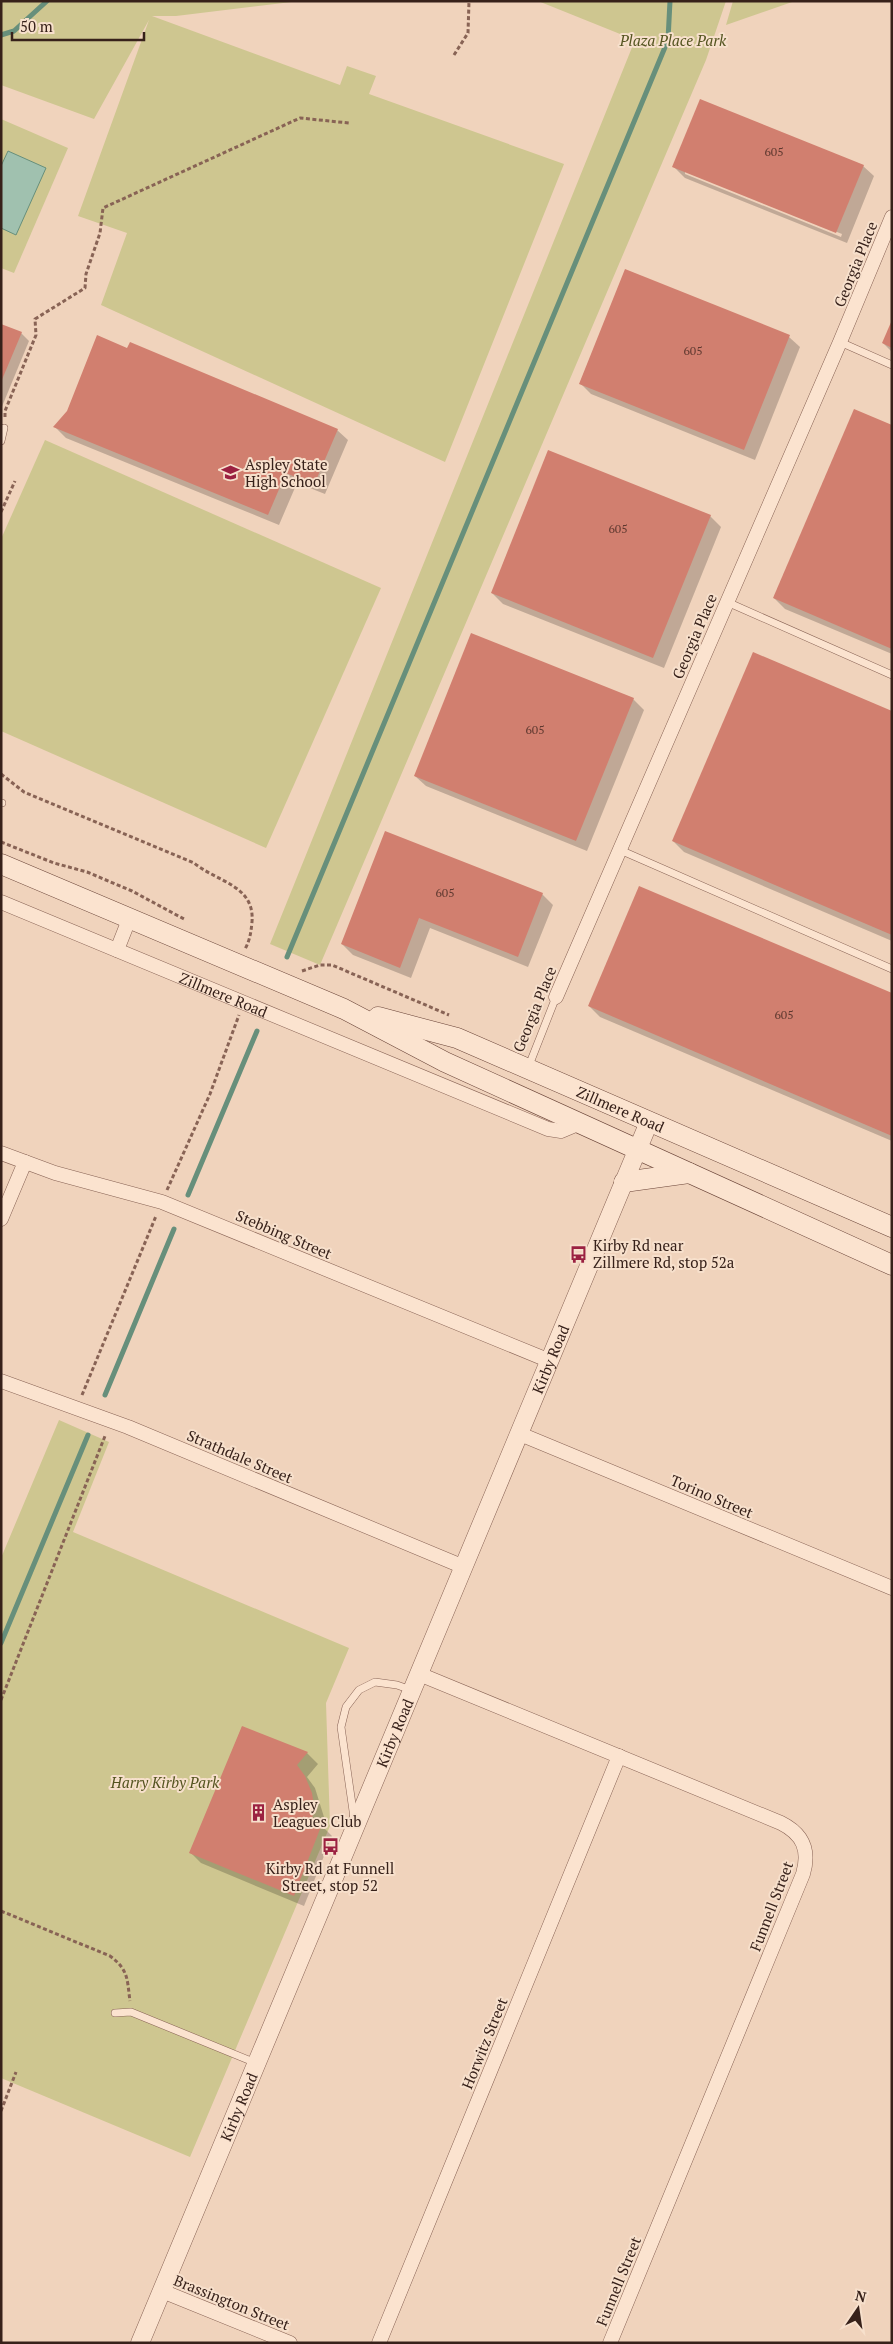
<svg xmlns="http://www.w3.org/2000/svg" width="893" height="2344" font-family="'PT Serif',serif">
<rect width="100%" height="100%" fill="#f0d3bc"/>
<g fill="#cec690">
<polygon points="1,1 300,1 176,16 152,16 340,85 347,66 376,76 369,94 564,164 445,462 101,305 127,233 78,216 149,20 94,119 1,85"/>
<polygon points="538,1 726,1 706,60 320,965 270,944 635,40"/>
<polygon points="733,1 795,1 726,25"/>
<polygon points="1,119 68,148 14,273 1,268"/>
<polygon points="45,440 381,588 266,848 1,731 1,539"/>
<polygon points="59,1420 109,1442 73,1532 349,1648 326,1703 330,1826 190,2157 1,2078 1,1558"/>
</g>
<polygon fill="#a0c1af" stroke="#678f7b" points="8,151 46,168 16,235 1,228 1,166"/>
<g fill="#0003" fill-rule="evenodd">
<path d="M 863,166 L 874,176 L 847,243 L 685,178 L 674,167 ZM 685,171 L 842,234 L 841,237 L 685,174 Z"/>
<polygon points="626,271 789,337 800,347 755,460 591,394 580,383"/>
<polygon points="892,323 892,352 883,343"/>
<polygon points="1,325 21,333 29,341 1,409"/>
<polygon points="127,349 337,430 348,440 325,494 297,483 279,525 66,438 55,427"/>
<polygon points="892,426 892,654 785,609 774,598"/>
<polygon points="710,516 721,527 664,668 503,604 492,593"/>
<polygon points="633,699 644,710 587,851 426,786 415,776"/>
<polygon points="892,712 892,941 684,852 673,841"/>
<polygon points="386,833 542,894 553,905 528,967 430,928 411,978 353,955 342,944"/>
<polygon points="892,995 892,1141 600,1017 589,1006"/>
<polygon points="242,1727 307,1753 318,1764 307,1777 315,1788 324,1817 323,1827 332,1836 304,1906 201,1863 191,1853"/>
</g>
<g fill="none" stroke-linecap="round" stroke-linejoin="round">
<g stroke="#678f7b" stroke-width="5">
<polyline points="1,35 14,31 47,1"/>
<polyline points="287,957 668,40 670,1"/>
<polyline points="188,1195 257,1031"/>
<polyline points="105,1395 174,1229"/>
<polyline points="1,1643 88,1435"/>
</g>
</g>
<g fill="#d17f6f">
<polygon points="700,99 864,165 836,233 672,167"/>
<polygon points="625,269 790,335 744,450 579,384"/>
<polygon points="892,320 892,348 882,343"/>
<polygon points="1,324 22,332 1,382"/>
<polygon points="97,335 127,348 130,342 338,429 314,485 286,473 268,515 53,427 67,411"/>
<polygon points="854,409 892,425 892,649 773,598"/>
<polygon points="548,450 711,515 653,658 491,593"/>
<polygon points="471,633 634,698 576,841 414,776"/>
<polygon points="753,652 892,711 892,935 672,841"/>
<polygon points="385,831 543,893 518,957 419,918 400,968 341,944"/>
<polygon points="639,886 892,993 892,1136 588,1006"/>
<polygon points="242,1726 308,1752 297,1765 305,1776 312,1793 314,1806 312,1820 322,1824 294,1896 189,1853"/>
</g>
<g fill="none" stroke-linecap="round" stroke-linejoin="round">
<defs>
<g id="service">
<polyline points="840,342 892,365"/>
<polyline points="1,441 4,428"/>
<polyline points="727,602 892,675"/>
<polyline points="1,803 2,803"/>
<polyline points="620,850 892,969"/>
<polyline points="528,1068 556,997"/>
<polyline points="354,1818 341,1727 346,1707 359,1690 375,1682 397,1685 411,1690"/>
<polyline points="115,2013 131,2012 256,2063"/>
</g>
<g id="minor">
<path id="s1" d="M 1,902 L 548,1129 L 561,1131 L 580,1123"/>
<polyline points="117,950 130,917"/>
<polyline points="556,997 840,342 892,217"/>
<polyline points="1,1153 55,1173 162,1202 550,1361"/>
<polyline points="1,1219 25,1162"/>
<polyline points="1,1381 128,1427 464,1567"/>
<polyline points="520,1434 892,1588"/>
<path d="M 419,1674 L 781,1823 C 803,1834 810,1850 803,1874 L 610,2343"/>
<polyline points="162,2291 290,2343"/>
<polyline points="379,2343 619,1756"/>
</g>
<g id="tertiary">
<path id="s2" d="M 140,2343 L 649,1122"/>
</g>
<g id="secondary">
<polyline points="1,864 344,1009 445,1062 892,1265"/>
<path id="s3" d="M 378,1017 L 457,1038 L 892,1227"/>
<polyline points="624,1182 689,1173"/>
</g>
</defs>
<use href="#service" stroke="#886355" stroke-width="8"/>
<use href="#minor" stroke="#886355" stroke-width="15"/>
<use href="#tertiary" stroke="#886355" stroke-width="19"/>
<use href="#secondary" stroke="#6a4438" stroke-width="21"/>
<g stroke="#886355" stroke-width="3" stroke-dasharray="4 2.5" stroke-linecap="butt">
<polyline points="454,55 468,33 469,1"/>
<polyline points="5,417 5,411 36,335 35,319 85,288 86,274 100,233 103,208 300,118 349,123"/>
<polyline points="1,512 15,481"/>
<path d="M 1,774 L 24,792 L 194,863 C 217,882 255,885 252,922 C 251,932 250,940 245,949"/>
<polyline points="1,842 54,863 87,872 132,891 184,919"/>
<polyline points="302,971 320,965 332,965 449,1015"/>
<polyline points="167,1190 210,1094 239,1015"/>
<polyline points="82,1395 156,1216"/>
<polyline points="1,1700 105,1436"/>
<path d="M 1,1911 L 110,1956 C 129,1970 127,1980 130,2001"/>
<polyline points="1,2111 16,2072"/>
</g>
<use href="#service" stroke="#fbe3cf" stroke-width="7"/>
<use href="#minor" stroke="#fbe3cf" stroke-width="14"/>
<use href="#tertiary" stroke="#fbe3cf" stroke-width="18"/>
<use href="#secondary" stroke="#fbe3cf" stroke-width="20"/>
</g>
<defs>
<symbol id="school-bare" viewBox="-9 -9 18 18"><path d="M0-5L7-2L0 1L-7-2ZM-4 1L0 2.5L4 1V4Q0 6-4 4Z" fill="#9b2141" stroke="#f7e0cc" stroke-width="2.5" paint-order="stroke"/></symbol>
<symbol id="bus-bare" viewBox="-9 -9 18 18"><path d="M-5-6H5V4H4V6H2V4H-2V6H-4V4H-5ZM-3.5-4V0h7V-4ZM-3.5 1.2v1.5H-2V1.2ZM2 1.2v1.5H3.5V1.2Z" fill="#9b2141" stroke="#f7e0cc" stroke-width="2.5" paint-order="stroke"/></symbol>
<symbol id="building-bare" viewBox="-9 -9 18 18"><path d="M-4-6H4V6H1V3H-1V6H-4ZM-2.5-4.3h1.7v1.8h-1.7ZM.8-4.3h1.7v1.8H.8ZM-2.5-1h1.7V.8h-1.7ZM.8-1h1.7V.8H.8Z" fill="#9b2141" stroke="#f7e0cc" stroke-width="2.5" paint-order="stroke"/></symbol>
</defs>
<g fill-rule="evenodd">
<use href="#school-bare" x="218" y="460" width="25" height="25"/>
<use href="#bus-bare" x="566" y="1242" width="25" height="25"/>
<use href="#building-bare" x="246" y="1800" width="25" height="25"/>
<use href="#bus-bare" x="318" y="1834" width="25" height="25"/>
</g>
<g text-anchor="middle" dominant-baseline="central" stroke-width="4" stroke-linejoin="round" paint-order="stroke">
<g font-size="12" fill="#5e382f">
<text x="774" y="151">605</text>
<text x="693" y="350">605</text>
<text x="618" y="528">605</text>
<text x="535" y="729">605</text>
<text x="445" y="892">605</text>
<text x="784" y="1014">605</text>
</g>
<g font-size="15" font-style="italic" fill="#545420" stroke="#f7e0cc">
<text x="673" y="40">Plaza Place Park</text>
<text x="165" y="1782">Harry Kirby Park</text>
</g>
<g font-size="15" fill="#37211a" stroke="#f7e0cc">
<text transform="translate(855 264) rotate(-68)">Georgia Place</text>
<text transform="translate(694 636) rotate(-67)">Georgia Place</text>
<text stroke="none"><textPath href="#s1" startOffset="241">Zillmere Road</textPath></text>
<text transform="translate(534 1009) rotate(-68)">Georgia Place</text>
<text stroke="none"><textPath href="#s3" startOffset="260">Zillmere Road</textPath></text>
<text transform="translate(284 1234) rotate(23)">Stebbing Street</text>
<text stroke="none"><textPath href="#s2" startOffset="1066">Kirby Road</textPath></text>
<text transform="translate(240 1456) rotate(23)">Strathdale Street</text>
<text transform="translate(712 1496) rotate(23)">Torino Street</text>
<text stroke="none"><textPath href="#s2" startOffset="661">Kirby Road</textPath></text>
<text transform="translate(771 1906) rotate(-69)">Funnell Street</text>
<text transform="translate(484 2043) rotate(-68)">Horwitz Street</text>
<text stroke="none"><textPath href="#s2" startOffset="256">Kirby Road</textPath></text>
<text transform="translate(618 2281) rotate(-68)">Funnell Street</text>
<text transform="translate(232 2302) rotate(22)">Brassington Street</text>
</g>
<g font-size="15" fill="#37211a" stroke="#f7e0cc" text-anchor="start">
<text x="245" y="464">Aspley State<tspan x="245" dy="17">High School</tspan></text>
<text x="593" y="1245">Kirby Rd near<tspan x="593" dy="17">Zillmere Rd, stop 52a</tspan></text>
<text x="273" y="1804">Aspley<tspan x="273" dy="17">Leagues Club</tspan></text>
<text x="330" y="1868" text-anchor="middle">Kirby Rd at Funnell<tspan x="330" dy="17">Street, stop 52</tspan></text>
</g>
</g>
<rect width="893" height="2344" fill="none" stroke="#37211a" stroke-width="5"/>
<g transform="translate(858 2309) rotate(13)" stroke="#f7e0cc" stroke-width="4" paint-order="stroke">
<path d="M0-4L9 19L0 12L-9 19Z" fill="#37211a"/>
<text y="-8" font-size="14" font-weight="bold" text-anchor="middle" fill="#37211a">N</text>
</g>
<path d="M12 32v8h132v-8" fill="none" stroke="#37211a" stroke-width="2.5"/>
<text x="20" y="32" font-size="15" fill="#37211a" stroke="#f7e0cc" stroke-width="4" paint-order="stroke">50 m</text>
</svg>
